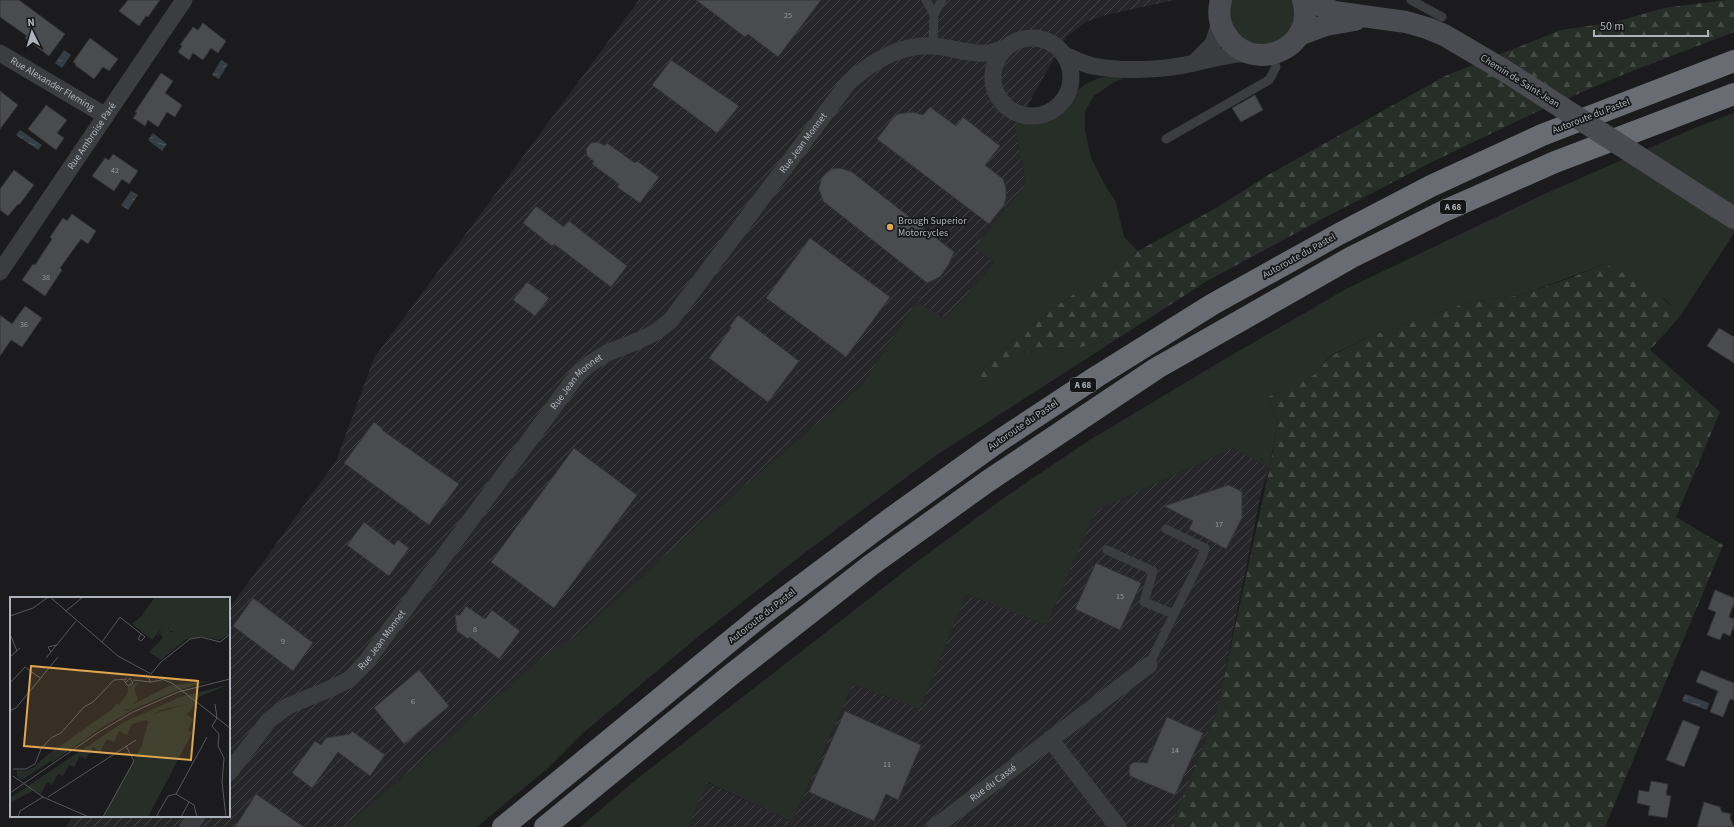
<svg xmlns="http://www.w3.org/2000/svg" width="1734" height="827" font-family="'Source Sans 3',sans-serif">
<defs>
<pattern id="industrial-furrows" width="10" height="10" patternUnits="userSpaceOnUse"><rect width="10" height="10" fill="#27272a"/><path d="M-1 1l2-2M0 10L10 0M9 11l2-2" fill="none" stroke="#444447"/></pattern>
<pattern id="forest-firs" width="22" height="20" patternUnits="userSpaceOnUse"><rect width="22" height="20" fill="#272e28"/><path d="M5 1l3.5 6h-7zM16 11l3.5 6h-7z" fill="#444a45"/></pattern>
<pattern id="water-ripples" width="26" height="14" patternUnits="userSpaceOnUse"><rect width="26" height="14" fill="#363e45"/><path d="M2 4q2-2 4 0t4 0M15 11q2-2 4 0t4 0" fill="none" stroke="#51585e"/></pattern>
</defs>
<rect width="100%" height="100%" fill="#1b1b1d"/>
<g fill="url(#industrial-furrows)">
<polygon points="639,0 1175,0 1106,15 1086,22 1066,37 1015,128 1026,184 974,248 994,263 945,319 917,301 863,384 694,529 574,638 555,648 344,827 65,827 74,816 229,816 229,609 336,461 374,358"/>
<polygon points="1233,448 1270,466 1262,489 1217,710 1171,827 688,827 706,782 792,822 853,684 920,709 966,594 1047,625 1095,511"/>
</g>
<g fill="#272e28">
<path d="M 1232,0 L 1294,0 L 1297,12 L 1289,35 L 1267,47 L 1243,41 C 1233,26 1225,19 1232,0 Z"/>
<polygon points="1114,75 1129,76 1114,82 1094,96 1085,111 1085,130 1091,158 1106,187 1116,202 1124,237 1138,251 1052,309 991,359 979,374 1001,371 1016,359 1034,349 1076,348 1117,339 935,456 802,555 699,636 583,733 548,768 477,827 344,827 555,647 574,638 694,529 863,384 917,301 945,319 994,263 974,248 1026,184 1015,128 1018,121 1035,123 1062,112 1071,102 1077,91 1085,84 1099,78"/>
<polygon points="1734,113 1734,233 1681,315 1666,300 1605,264 1521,295 1466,303 1371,336 1331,355 1314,375 1268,397 1278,422 1269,468 1233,448 1095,511 1047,625 966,594 920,709 853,684 792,822 707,782 688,827 580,827 637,779 915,563 1008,495 1088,441 1225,359 1346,289 1542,195 1697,127"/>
</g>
<g fill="url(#forest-firs)">
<polygon points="1727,0 1734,0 1734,32 1617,77 1534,113 1432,162 1322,219 1207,281 1117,339 1076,348 1034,349 1016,359 1001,371 984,381 979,374 991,359 1052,309 1138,251 1216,208 1268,175 1445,76 1561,30 1615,22 1664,8"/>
<path d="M 1605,264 C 1633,278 1659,292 1681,315 L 1650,350 L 1720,412 L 1676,517 L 1723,545 L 1605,827 L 1171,827 L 1217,710 L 1270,466 L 1278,422 L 1268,397 L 1314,375 L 1331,356 L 1371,336 L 1466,303 L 1522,295 L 1570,278 Z"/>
</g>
<g fill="url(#water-ripples)">
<polygon points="64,50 71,55 62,68 55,63"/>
<polygon points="221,60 228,64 219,79 212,75"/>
<polygon points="20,130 42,145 38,150 16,135"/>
<polygon points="153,133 167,144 162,151 148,140"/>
<polygon points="131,191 138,195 128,210 121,205"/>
<polygon points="1685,694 1709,703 1707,710 1682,701"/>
</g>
<g fill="#4a4b4f" stroke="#353539">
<polygon points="0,0 19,0 65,34 49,56 25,38 27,36 0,17"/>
<polygon points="128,0 160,0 148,17 146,16 139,26 119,11"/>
<polygon points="696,0 821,0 778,57 748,34 745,37"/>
<polygon points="203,23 226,41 218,53 211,48 203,60 193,53 189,60 178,52 182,46 180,45 193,27 198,30"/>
<polygon points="90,38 118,59 109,71 103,67 94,79 75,65 76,64 73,62"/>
<polygon points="671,60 739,106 717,133 652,85"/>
<polygon points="161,73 173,81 165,93 182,105 175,117 167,112 158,127 148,120 145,126 133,118 137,113 135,112"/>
<polygon points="0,91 18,105 0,129"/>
<polygon points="1255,95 1263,110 1241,122 1232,108"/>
<polygon points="46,105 67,120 57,133 64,138 56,150 28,129"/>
<polygon points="930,107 956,126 963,117 1000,146 985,165 1003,179 1006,189 1006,198 1004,205 989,224 877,139 893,118 898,114 913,112 923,115"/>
<polygon points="598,142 605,146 607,143 635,163 637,161 659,177 640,203 617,187 619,184 592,164 594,161 587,156 586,149 591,143"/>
<polygon points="113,154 138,171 129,184 122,179 114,191 92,176 105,158 109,160"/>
<polygon points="840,168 852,172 954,252 949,264 940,277 927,283 823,201 819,189 821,179 826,173 832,169"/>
<polygon points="14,170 34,185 19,205 18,204 8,216 0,210 0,189"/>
<polygon points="536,206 564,227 569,221 627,266 611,287 554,244 552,246 523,223"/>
<polygon points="72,214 96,231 88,244 81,239 60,268 62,270 45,296 22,280 33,264 35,265 52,239 50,237 63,218 67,221"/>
<polygon points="810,238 890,297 846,357 766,298"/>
<polygon points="527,282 549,298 535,316 513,300"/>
<polygon points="25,306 42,318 22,347 11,340 0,356 0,315 12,324"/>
<polygon points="738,315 799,361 768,402 709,358 731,328 730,326"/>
<polygon points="1719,328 1734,337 1734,363 1707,346"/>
<polygon points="374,422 383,429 382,430 459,484 429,525 344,463"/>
<polygon points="574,448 637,495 554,608 491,562"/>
<polygon points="1229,485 1242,492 1242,518 1226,549 1189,529 1193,521 1164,506"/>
<polygon points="364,522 394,545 398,540 409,548 389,576 347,545"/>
<polygon points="1096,563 1141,583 1120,630 1075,609"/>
<polygon points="1715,590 1734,598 1734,603 1729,617 1734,619 1734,625 1730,636 1723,633 1720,640 1707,635 1716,612 1708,609"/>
<polygon points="253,598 313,643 293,671 233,626"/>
<polygon points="466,606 485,619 492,610 520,631 499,659 470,637 468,639 457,631 455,615 460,615"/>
<polygon points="419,670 449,706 404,744 374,708"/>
<polygon points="1701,670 1734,683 1734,700 1730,699 1723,717 1710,712 1718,691 1696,682"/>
<polygon points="845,711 921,745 898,800 886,794 874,821 809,792"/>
<polygon points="1167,717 1203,733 1175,795 1130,776 1129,771 1130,765 1134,762 1147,763"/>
<polygon points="1683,720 1700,727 1684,767 1666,760"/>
<polygon points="352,731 385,755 370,776 338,752 312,788 292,773 315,741 321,745 326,738 350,734"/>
<polygon points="1651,781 1668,784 1666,795 1671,796 1667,818 1648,815 1650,806 1637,803 1639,790 1649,792"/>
<polygon points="256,794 304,827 235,827"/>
<polygon points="1704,802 1720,807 1722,812 1731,814 1730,818 1734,827 1697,827"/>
</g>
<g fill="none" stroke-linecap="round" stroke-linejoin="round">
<g stroke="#3c3d41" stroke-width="9">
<polyline points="926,0 934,14 933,46"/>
<polyline points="1411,0 1442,17"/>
<polyline points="934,14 942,0"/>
<polyline points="1166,139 1269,80 1276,67 1272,54"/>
<polyline points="1107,550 1153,571 1144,602 1174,614"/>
<polyline points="1149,665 1203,555 1205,548 1166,529"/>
</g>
<g stroke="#3c3d41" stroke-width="17">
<circle cx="1032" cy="77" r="39"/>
<path id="s1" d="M 0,53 L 106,116"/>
<path d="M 1065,55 C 1074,59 1083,64 1093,66 C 1123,72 1165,70 1194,63 C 1212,59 1229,54 1248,53"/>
<polyline points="1195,62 1213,44 1220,22"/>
<path id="s2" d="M 0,272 L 184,0"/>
<polyline points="1050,739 1118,827"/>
<path id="s3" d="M 229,773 L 269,720 L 288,706 L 332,688 L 350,679 L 366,662 L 578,374 L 591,363 L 607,353 L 640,340 L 656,332 L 671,320 L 848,83 C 871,62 901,44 933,46 C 951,47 970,55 988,53 C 994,52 1000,49 1006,48"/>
<polyline points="188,827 197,816"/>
<path id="s4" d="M 935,827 L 1149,665"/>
</g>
<g stroke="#4a4c51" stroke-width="22">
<path d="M 1221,0 C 1218,11 1219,23 1225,33 C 1250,77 1318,49 1303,0"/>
<polyline points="1310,0 1334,12 1406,22 1427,28 1444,35 1502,69"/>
<polyline points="1299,35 1326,25 1355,20"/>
<polyline points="1715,206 1734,218"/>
</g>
<g stroke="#696c72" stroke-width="22">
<polyline points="503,827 762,615 890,519 999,441 1096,377 1213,304 1339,234 1431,186 1542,135 1734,61"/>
<polyline points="545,827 732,674 871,565 988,481 1157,368 1352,257 1442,212 1555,162 1734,94"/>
</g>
<polyline stroke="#4a4c51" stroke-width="22" points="1502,69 1715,206"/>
</g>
<circle fill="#e0a750" stroke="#161618" stroke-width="1.5" cx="890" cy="227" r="4"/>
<g text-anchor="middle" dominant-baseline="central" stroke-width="3.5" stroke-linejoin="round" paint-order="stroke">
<g font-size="8" fill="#9699a0">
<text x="788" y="15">25</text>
<text x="115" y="170">42</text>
<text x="46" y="277">38</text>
<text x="24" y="324">36</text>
<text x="1219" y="524">17</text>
<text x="1120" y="596">15</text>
<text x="475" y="629">8</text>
<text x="283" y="641">9</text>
<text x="413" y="701">6</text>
<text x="1175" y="750">14</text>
<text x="887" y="764">11</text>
</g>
<g fill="#161618" stroke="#81848a" stroke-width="1">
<rect x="1440" y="200" width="26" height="14" rx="3"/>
<rect x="1070" y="378" width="26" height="14" rx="3"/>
</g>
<g font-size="9" font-weight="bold" fill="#afb3bb">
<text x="1453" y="207">A 68</text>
<text x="1083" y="385">A 68</text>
</g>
<g font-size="10" fill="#afb3bb" stroke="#161618">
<text transform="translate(1520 81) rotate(32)">Chemin de Saint-Jean</text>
<text stroke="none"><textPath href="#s1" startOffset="61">Rue Alexander Fleming</textPath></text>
<text transform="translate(1591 116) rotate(-21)">Autoroute du Pastel</text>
<text stroke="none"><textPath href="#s2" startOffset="164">Rue Ambroise Paré</textPath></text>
<text stroke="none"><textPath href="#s3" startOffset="868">Rue Jean Monnet</textPath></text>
<text transform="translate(1299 256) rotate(-29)">Autoroute du Pastel</text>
<text stroke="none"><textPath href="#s3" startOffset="532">Rue Jean Monnet</textPath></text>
<text transform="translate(1023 425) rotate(-34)">Autoroute du Pastel</text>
<text transform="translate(762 616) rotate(-38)">Autoroute du Pastel</text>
<text stroke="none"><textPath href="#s3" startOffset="208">Rue Jean Monnet</textPath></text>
<text stroke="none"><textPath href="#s4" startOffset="73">Rue du Cassé</textPath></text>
</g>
<g font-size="10" fill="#afb3bb" stroke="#161618" text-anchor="start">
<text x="898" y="221">Brough Superior<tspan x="898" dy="12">Motorcycles</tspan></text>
</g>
</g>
<g transform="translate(10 597)">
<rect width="220" height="220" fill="#1b1b1d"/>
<path d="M 135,16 L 140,16 L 155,27 L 142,43 L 122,27 ZM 158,30 L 160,35 L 166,34 L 175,43 L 151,63 L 139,55 L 153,41 L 150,37 ZM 126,86 L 129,86 L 124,91 L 128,103 L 113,114 L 126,111 L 94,129 L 41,166 L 42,163 L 12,183 L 7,179 L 7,173 L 16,174 L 23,171 L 36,159 L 101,113 L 107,106 L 109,108 L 118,95 L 118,90 ZM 220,87 L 189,100 L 180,114 L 173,108 L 150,113 L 140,120 L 139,125 L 136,123 L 122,127 L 117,138 L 109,134 L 104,145 L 97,142 L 90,155 L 83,150 L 76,162 L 70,159 L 64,170 L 59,168 L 53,179 L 48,177 L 42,188 L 37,185 L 31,197 L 24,193 L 0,206 L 0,201 L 114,125 L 168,101 Z" fill="#272e28"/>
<path d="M 145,0 L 215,0 L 220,4 L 218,38 L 209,43 L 190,39 L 175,43 L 166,34 L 159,34 L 159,30 L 147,39 L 154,27 L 140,16 L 135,16 L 130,21 ZM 203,83 L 168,93 L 126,111 L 112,113 L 159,89 ZM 173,108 L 180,114 L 177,117 L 183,123 L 178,133 L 182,136 L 138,220 L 93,220 L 132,148 L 140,118 Z" fill="#272e28"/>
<path fill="none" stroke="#56585c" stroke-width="1" d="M 40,0 L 108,59 L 141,77M 56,14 L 73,0M 0,19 L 23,11 L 37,1M 0,37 L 7,54M 92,45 L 110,20 L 111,21 L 135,40 L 131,44 L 128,42 L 131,37M 41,55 L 38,50 L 47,48M 0,60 L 10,51M 36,61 L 66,24M 136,77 L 141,85 L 151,83M 141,77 L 151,65 L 180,42 L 191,40 L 210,45 L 220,37M 146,80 L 162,86 L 220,131M 113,82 L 118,89 L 123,86 L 120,81 L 116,85M 123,83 L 141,85M 0,86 L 15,70 L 30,81M 205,107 L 207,121 L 202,129 L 209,137 L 208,149 L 214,161 L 212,185 L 216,220M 0,119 L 1,113 L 6,111 L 48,60M 3,172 L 16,172 L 25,167 L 31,152 L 41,141 L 51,136 L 74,110 L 83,105 L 104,83 L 117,82M 3,179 L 33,200 L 79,220M 0,196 L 89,135 L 123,115 L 168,95 L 220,82M 166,197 L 184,208 L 187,220M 38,200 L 126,143M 8,220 L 10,214 L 33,200M 93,220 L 124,164 L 116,149M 146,220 L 158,199 L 166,197 L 197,140M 171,220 L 179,205"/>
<path fill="#e0a750" fill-opacity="0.15" stroke="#e0a750" stroke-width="2" d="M 21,69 L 188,84 L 181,163 L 14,149 Z"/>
<rect width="220" height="220" fill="none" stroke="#afb3bb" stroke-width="2"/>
</g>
<g transform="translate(32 32) rotate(355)" stroke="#161618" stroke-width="3" paint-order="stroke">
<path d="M0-3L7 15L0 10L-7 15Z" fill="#afb3bb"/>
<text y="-6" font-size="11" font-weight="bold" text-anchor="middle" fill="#afb3bb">N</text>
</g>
<path d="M1594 30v6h114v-6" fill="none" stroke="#afb3bb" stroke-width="2"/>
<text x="1600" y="30" font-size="12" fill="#afb3bb" stroke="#161618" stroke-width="3" paint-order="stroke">50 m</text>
</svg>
